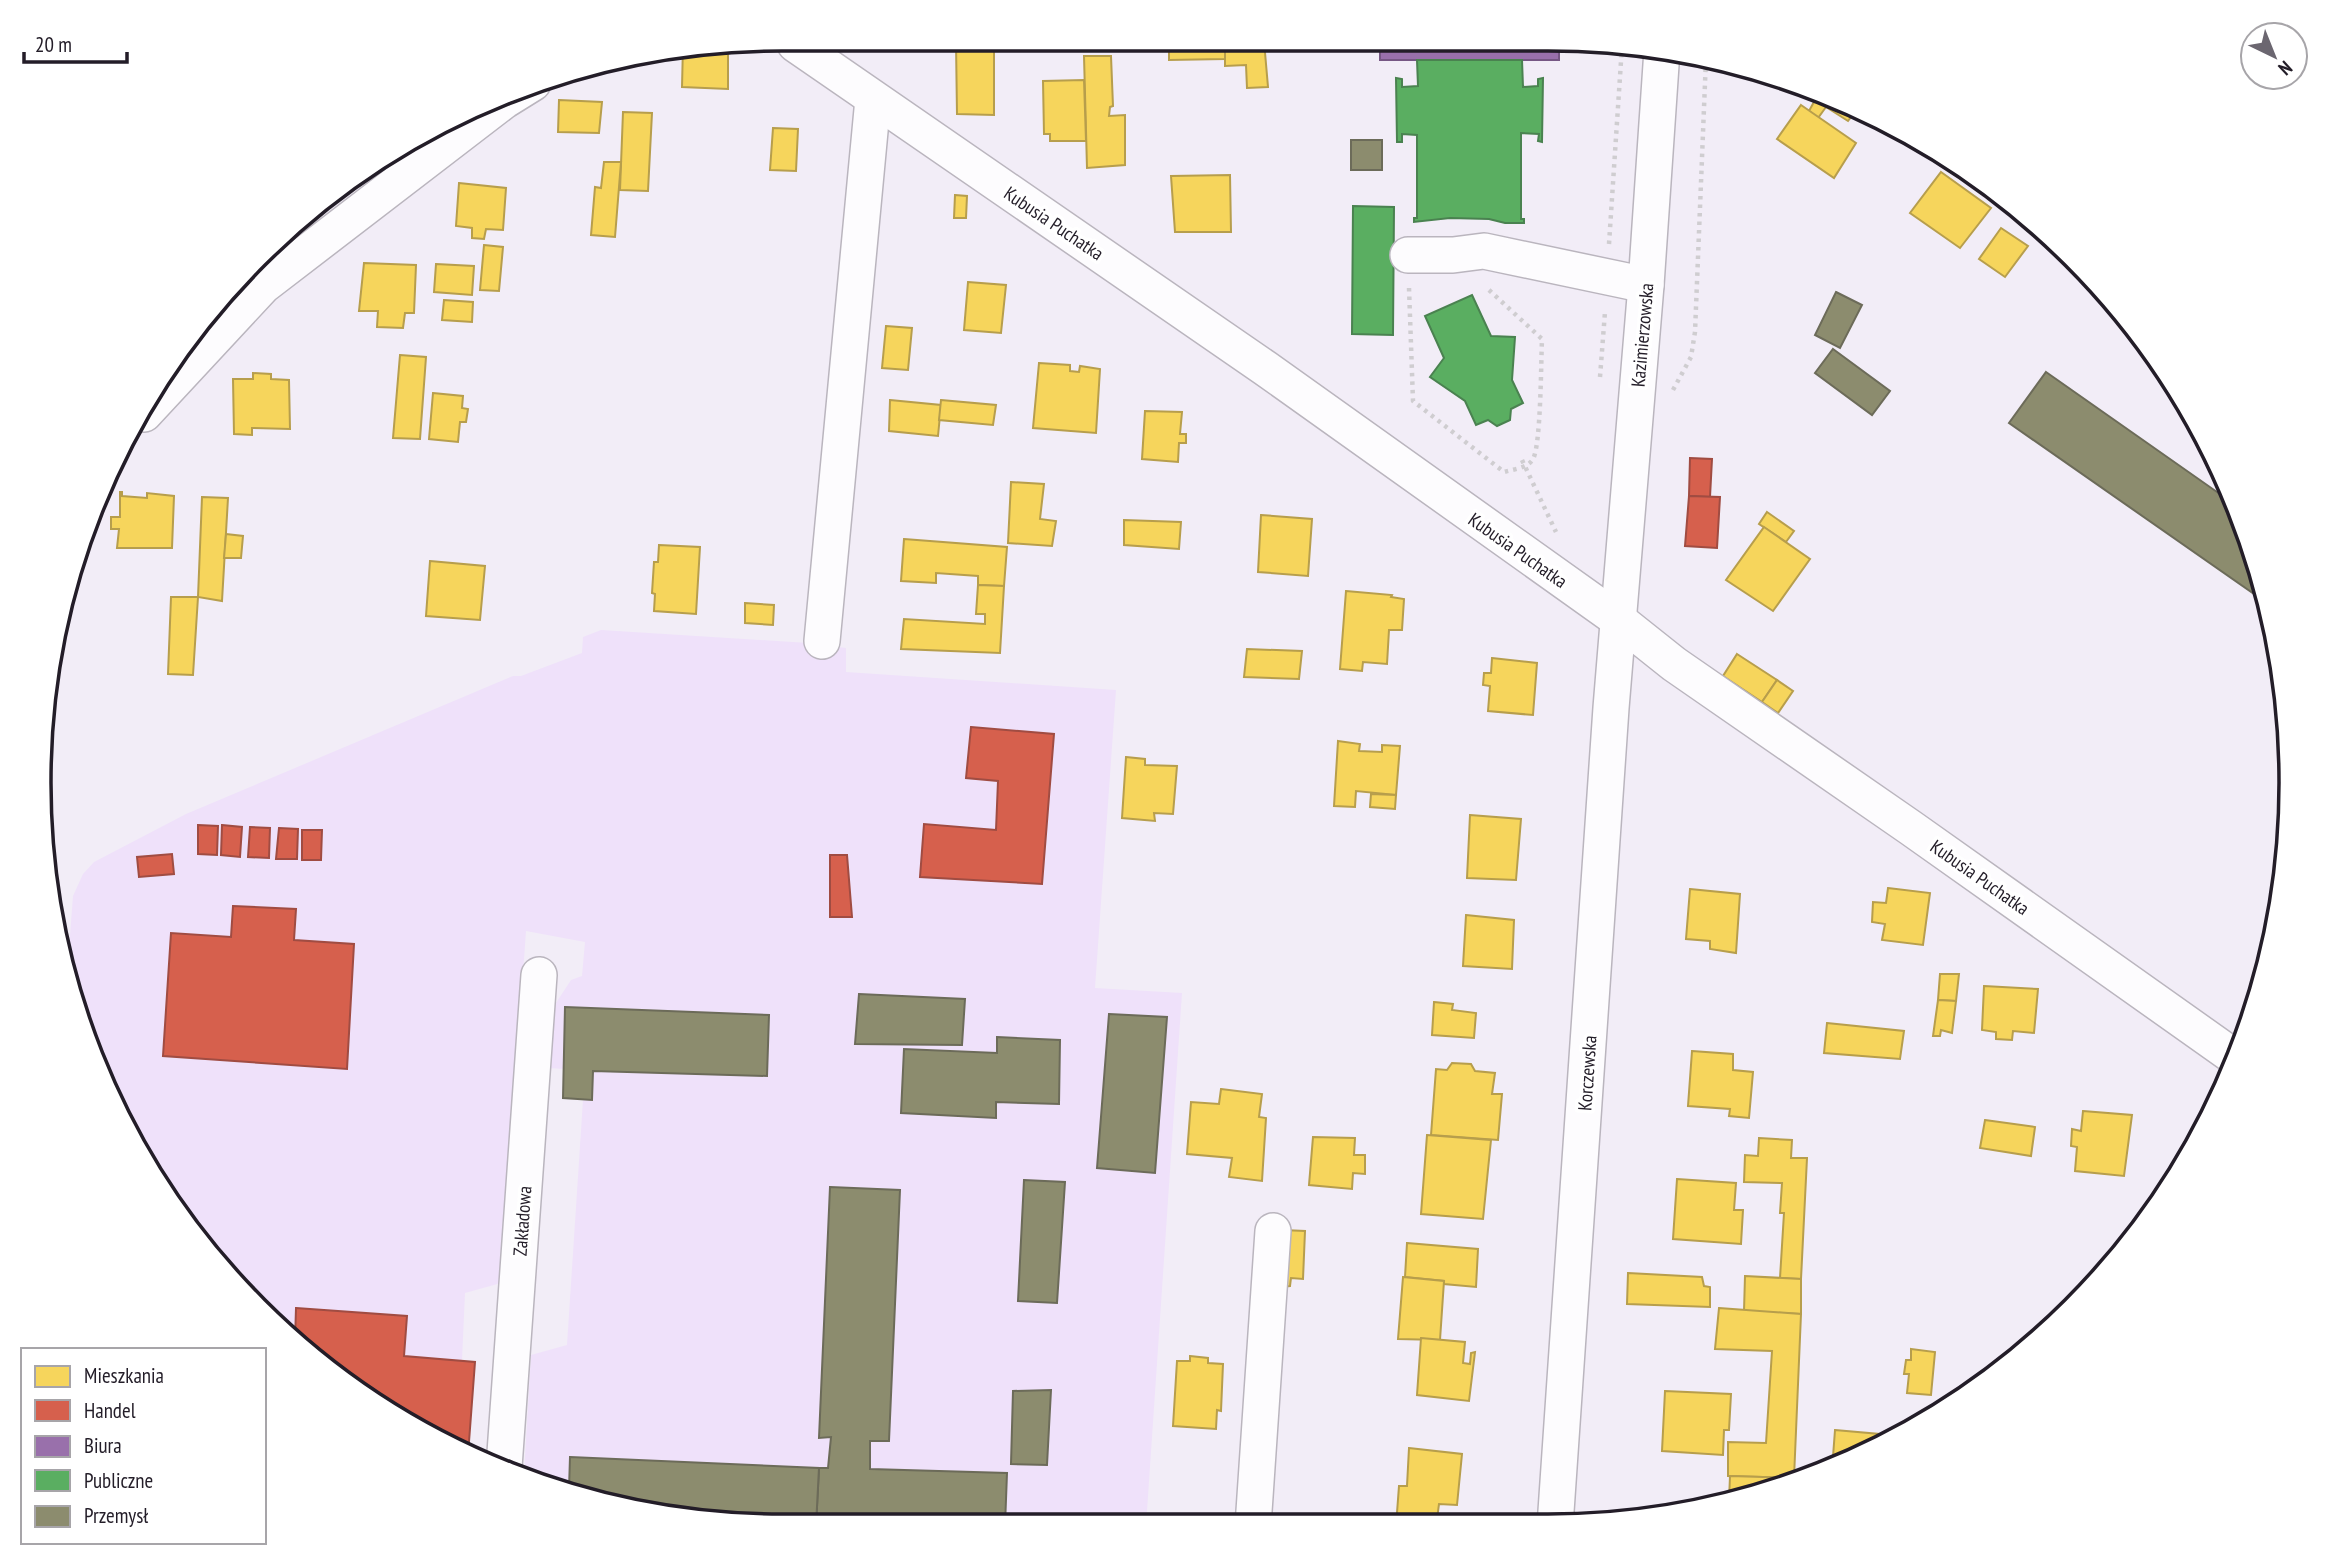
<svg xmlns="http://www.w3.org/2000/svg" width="2330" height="1565" font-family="'PT Sans Narrow',sans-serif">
<rect width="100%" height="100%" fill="#f2edf7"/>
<polygon fill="#efe1fa" points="601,630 808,643 846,648 846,672 1116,690 1095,988 1182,993 1146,1526 782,1526 638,1512 524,1474 531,1355 567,1345 583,1100 563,1098 565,1069 548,1068 552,1009 571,980 582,976 585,942 526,931 501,1283 465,1293 462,1360 475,1362 468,1455 453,1450 369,1401 257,1309 138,1154 95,1067 67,975 73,896 83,874 94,862 186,814 513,676 521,676 582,653 583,637"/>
<g fill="#f6d55c" stroke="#b79e4c" stroke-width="2">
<polygon points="1169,41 1225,41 1225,59 1169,60"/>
<polygon points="1225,41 1264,41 1268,87 1247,88 1246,65 1225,66"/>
<polygon points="956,43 994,43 994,115 957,114"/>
<polygon points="683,45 728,45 728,89 682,87"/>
<polygon points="1084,56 1111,56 1113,106 1110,107 1109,116 1125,115 1125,165 1087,168"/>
<polygon points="1084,80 1086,141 1050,141 1050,134 1044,134 1043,81"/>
<polygon points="1801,90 1857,109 1848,121 1826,107 1818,118 1809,111 1815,100"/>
<polygon points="559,100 602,102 599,133 558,132"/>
<polygon points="1801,105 1856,143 1834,178 1777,139"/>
<polygon points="623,112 652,113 648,191 620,190"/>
<polygon points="773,128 798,129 796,171 770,170"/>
<polygon points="604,162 621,162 615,237 591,235 595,187 601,188"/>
<polygon points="1941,172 1991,208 1960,248 1910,213"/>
<polygon points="1230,175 1231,232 1175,232 1171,176"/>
<polygon points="459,183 506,188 503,230 486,229 484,239 472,238 472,228 456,226"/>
<polygon points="955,195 967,196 966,218 954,218"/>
<polygon points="2001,228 2028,246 2005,277 1979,259"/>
<polygon points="484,245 503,247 499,291 480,290"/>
<polygon points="364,263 416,265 414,313 405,313 403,328 377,327 378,311 359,311"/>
<polygon points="436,264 474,266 472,295 434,292"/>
<polygon points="968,282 1006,285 1001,333 964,330"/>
<polygon points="444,300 473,302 472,322 442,320"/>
<polygon points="886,326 912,328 908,370 882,368"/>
<polygon points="400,355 426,357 420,439 393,438"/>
<polygon points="1039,363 1070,365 1070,371 1079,372 1080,366 1100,369 1096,433 1033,428"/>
<polygon points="253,373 271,374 271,379 289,380 290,429 252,428 252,435 234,434 233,379 253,379"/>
<polygon points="433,393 463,396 462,408 468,409 466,422 460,422 458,442 429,439"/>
<polygon points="890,400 941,405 938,436 889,431"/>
<polygon points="941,400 996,405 993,425 939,420"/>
<polygon points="1145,411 1182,412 1180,434 1186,434 1186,443 1179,443 1178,462 1142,459"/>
<polygon points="1011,482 1044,484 1040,519 1056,521 1052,546 1008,543"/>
<polygon points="120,492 122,492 122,496 147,498 147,493 174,496 172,548 117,548 119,529 111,529 111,517 120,517"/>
<polygon points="202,497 228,498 222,601 198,597"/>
<polygon points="1767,512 1794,531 1786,542 1759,524"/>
<polygon points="1261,515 1312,519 1308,576 1258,572"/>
<polygon points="1124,520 1181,522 1179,549 1124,545"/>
<polygon points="1764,527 1810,559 1773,611 1726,580"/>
<polygon points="226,534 243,536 241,558 224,558"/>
<polygon points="904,539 1007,547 1004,586 978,585 978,576 936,573 936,583 901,581"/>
<polygon points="659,545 700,547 696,614 654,611 655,594 652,593 654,562 658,562"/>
<polygon points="430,561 485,566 480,620 426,616"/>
<polygon points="978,585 1004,586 1000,653 901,649 904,619 985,624 985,614 976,614"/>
<polygon points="1346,591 1392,595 1391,597 1404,599 1402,630 1389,630 1387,664 1363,662 1362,671 1340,669"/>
<polygon points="171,597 198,597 193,675 168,674"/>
<polygon points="745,603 774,605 773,625 745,623"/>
<polygon points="1247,649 1302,651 1299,679 1244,677"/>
<polygon points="1737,654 1777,680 1762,702 1723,676"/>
<polygon points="1492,658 1537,663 1533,715 1488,711 1490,686 1483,685 1484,673 1491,673"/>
<polygon points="1777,680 1793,691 1778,713 1762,702"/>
<polygon points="1338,741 1360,744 1359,751 1382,752 1382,745 1400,746 1396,795 1356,791 1355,807 1334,806"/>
<polygon points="1126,757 1145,759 1145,765 1177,766 1173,814 1154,813 1155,821 1122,818"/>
<polygon points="1371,794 1396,795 1395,809 1370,807"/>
<polygon points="1470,815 1521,819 1516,880 1467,878"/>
<polygon points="1888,888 1930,893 1923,945 1882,940 1885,924 1872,922 1873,902 1886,903"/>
<polygon points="1690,889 1740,894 1736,953 1710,949 1710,941 1686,939"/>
<polygon points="1466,915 1514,920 1512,969 1463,966"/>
<polygon points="1940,974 1959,974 1956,1001 1938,1000"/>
<polygon points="1984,986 2038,989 2034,1033 2013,1031 2012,1040 1996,1039 1996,1032 1982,1030"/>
<polygon points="1938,1000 1956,1001 1952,1033 1941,1030 1940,1036 1933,1036"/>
<polygon points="1434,1002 1453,1004 1452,1010 1476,1013 1474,1038 1432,1035"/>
<polygon points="1827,1023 1904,1031 1900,1059 1824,1053"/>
<polygon points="1692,1051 1733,1054 1733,1070 1753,1072 1749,1118 1729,1116 1730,1109 1688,1106"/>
<polygon points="1452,1063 1471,1064 1475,1071 1495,1073 1492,1094 1502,1094 1498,1140 1431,1135 1436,1069 1447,1070"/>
<polygon points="1221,1089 1262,1094 1259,1117 1266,1118 1262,1181 1229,1177 1232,1158 1187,1154 1191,1102 1219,1104"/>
<polygon points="2083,1111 2132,1115 2124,1176 2075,1171 2077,1147 2071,1146 2072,1129 2081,1131"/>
<polygon points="1985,1120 2035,1127 2031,1156 1980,1148"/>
<polygon points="1427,1135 1491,1140 1483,1219 1421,1214"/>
<polygon points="1313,1137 1355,1138 1354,1155 1365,1155 1365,1174 1353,1173 1352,1189 1309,1185"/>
<polygon points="1759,1138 1792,1140 1791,1158 1807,1158 1801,1279 1780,1278 1784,1213 1780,1213 1782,1183 1744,1182 1745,1155 1758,1156"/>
<polygon points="1677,1179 1736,1183 1734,1210 1743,1210 1741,1244 1673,1239"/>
<polygon points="1283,1230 1305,1231 1303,1279 1291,1278 1290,1286 1281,1287"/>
<polygon points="1407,1243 1478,1249 1476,1287 1444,1284 1444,1281 1405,1277"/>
<polygon points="1628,1273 1702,1277 1704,1286 1710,1287 1710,1307 1627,1304"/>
<polygon points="1745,1276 1801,1279 1801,1314 1744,1311"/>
<polygon points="1403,1277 1444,1281 1440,1340 1398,1339"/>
<polygon points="1719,1308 1801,1314 1794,1478 1728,1476 1728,1442 1766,1443 1772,1351 1715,1349"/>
<polygon points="1421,1338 1465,1342 1463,1363 1470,1364 1471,1353 1475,1352 1469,1401 1417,1395"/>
<polygon points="1911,1349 1935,1352 1931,1395 1907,1393 1909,1374 1904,1374 1906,1360 1911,1360"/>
<polygon points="1190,1356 1208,1358 1208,1363 1223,1364 1221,1411 1217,1410 1216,1429 1173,1426 1177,1361 1190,1361"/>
<polygon points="1665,1391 1731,1394 1729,1430 1724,1430 1723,1455 1662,1451"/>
<polygon points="1835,1430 1891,1435 1891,1439 1832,1470"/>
<polygon points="1409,1448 1462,1454 1457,1505 1439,1504 1437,1519 1409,1517 1407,1526 1396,1526 1399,1486 1407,1486"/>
<polygon points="1730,1476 1794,1478 1793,1482 1729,1501"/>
</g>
<g fill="#d6604d" stroke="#a04c42" stroke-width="2">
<polygon points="1690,458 1712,459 1710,497 1689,496"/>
<polygon points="1689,496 1720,497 1717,548 1685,546"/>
<polygon points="971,727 1054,734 1042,884 920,877 924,824 996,830 998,781 966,778"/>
<polygon points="198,825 218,826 217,855 198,854"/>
<polygon points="222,825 242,827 240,857 221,855"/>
<polygon points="250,827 270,828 269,858 248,857"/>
<polygon points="279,828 298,829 297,859 276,859"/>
<polygon points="302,830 322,830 321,860 302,860"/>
<polygon points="172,854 174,874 139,877 137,857"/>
<polygon points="830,855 847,855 852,917 830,917"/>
<polygon points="233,906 296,909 294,940 354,944 347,1069 163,1056 171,933 231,937"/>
<polygon points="296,1308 407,1316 404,1356 475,1362 468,1455 453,1450 369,1401 295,1341"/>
</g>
<g fill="#9970ab" stroke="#765784" stroke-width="2">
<polygon points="1548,38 1559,40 1559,60 1380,60 1380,40"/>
<polygon points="1548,38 1559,40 1559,60 1380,60 1380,40"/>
</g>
<g fill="#5aae61" stroke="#4a8250" stroke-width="2">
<polygon points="1417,60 1522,60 1523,87 1538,86 1538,79 1543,78 1542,142 1538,141 1539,134 1521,133 1521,219 1524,219 1524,223 1505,223 1489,219 1450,218 1414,222 1414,218 1417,218 1417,135 1402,134 1402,142 1397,142 1396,78 1402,79 1402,87 1418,86"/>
<polygon points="1353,206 1394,207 1393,335 1352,334"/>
<polygon points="1472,295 1491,336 1515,337 1512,380 1523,403 1511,409 1510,420 1497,426 1488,420 1476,425 1465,401 1430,377 1444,358 1425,316"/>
</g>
<g fill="#8c8c6e" stroke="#6c6b59" stroke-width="2">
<rect x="1351" y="140" width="31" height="30"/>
<polygon points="1836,292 1862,305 1840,348 1815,335"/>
<polygon points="1833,349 1890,391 1872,415 1815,373"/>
<polygon points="2046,372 2237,506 2267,603 2009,423"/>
<polygon points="859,994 965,999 962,1045 855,1044"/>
<polygon points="565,1007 769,1015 767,1076 593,1071 592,1100 563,1098"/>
<polygon points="1109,1014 1167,1017 1155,1173 1097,1168"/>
<polygon points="997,1037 1060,1040 1059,1104 996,1102 996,1118 901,1113 904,1049 997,1053"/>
<polygon points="1024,1180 1065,1182 1057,1303 1018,1301"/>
<polygon points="830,1187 900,1190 889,1441 870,1441 870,1469 1007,1473 1005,1526 816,1526 819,1468 828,1468 831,1437 819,1438"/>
<polygon points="1051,1390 1047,1465 1011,1464 1013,1391"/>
<polygon points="570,1457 819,1468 816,1526 782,1526 638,1512 569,1489"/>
</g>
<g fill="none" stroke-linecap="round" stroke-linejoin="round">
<defs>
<g id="minor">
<polyline points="795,44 1265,368 1620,621 1674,664 1911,828 2237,1059"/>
<polyline points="1408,255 1453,255 1484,251 1646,285"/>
<polyline points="144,414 263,286 504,101 533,83"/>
<polyline points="822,641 873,99"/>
<polyline points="504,1467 539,975"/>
<polyline points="1253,1526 1273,1231"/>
<polyline points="1555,1526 1611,708 1646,285 1662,50"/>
</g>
</defs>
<use href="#minor" stroke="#bab5be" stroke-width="38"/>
<g stroke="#cfcdd0" stroke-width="4.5" stroke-dasharray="3.5 5" stroke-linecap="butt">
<polyline points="1609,244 1622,46"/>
<path d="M 1409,288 L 1413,401 L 1504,472 C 1514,469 1528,468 1533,459 C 1541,445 1541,360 1542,339 L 1489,290"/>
<polyline points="1600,377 1605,312"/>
<polyline points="1673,390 1691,357 1695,332 1706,58"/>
<polyline points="1522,460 1556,532"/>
</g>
<use href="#minor" stroke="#fdfcfe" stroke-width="35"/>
</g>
<g text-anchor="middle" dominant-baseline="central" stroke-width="7" stroke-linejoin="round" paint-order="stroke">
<g font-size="19" fill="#231d28" stroke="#fff">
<text transform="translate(1054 223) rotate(34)">Kubusia Puchatka</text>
<text transform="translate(1642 335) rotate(-85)">Kazimierzowska</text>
<text transform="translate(1518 550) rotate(35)">Kubusia Puchatka</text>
<text transform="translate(1980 877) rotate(35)">Kubusia Puchatka</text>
<text transform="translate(1587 1073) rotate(-86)">Korczewska</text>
<text transform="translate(522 1221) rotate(-86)">Zakładowa</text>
</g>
</g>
<path d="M0 0H2330V1565H0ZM782 51H1548A731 731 0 0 1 2279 782V783A731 731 0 0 1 1548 1514H782A731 731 0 0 1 51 783V782A731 731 0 0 1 782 51Z" fill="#fff" fill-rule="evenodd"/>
<path fill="none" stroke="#231d28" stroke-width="3.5" d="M782 51H1548A731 731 0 0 1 2279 782V783A731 731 0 0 1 1548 1514H782A731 731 0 0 1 51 783V782A731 731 0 0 1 782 51Z"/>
<rect x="21" y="1348" width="245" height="196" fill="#ffffff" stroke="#a7a5a9" stroke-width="2"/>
<rect x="35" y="1366" width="35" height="21" fill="#f6d55c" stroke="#a7a5a9" stroke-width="2"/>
<text x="84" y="1383" font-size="21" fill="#231d28">Mieszkania</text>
<rect x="35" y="1400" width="35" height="21" fill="#d6604d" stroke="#a7a5a9" stroke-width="2"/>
<text x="84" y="1418" font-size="21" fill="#231d28">Handel</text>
<rect x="35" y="1436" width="35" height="21" fill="#9970ab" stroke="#a7a5a9" stroke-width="2"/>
<text x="84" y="1453" font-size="21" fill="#231d28">Biura</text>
<rect x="35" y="1470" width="35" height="21" fill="#5aae61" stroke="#a7a5a9" stroke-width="2"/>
<text x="84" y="1488" font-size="21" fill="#231d28">Publiczne</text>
<rect x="35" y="1506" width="35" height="21" fill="#8c8c6e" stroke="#a7a5a9" stroke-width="2"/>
<text x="84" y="1523" font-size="21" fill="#231d28">Przemysł</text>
<g transform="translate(2274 56) rotate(137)"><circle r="33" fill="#ffffff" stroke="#a7a5a9" stroke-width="2"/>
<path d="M0-5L12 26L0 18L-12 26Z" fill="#6b6670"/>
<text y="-10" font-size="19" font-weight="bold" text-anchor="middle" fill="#231d28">N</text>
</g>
<path d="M24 52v10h103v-10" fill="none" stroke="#231d28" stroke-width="3.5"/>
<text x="35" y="52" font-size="21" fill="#231d28" stroke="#ffffff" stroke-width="5" paint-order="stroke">20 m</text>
</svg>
